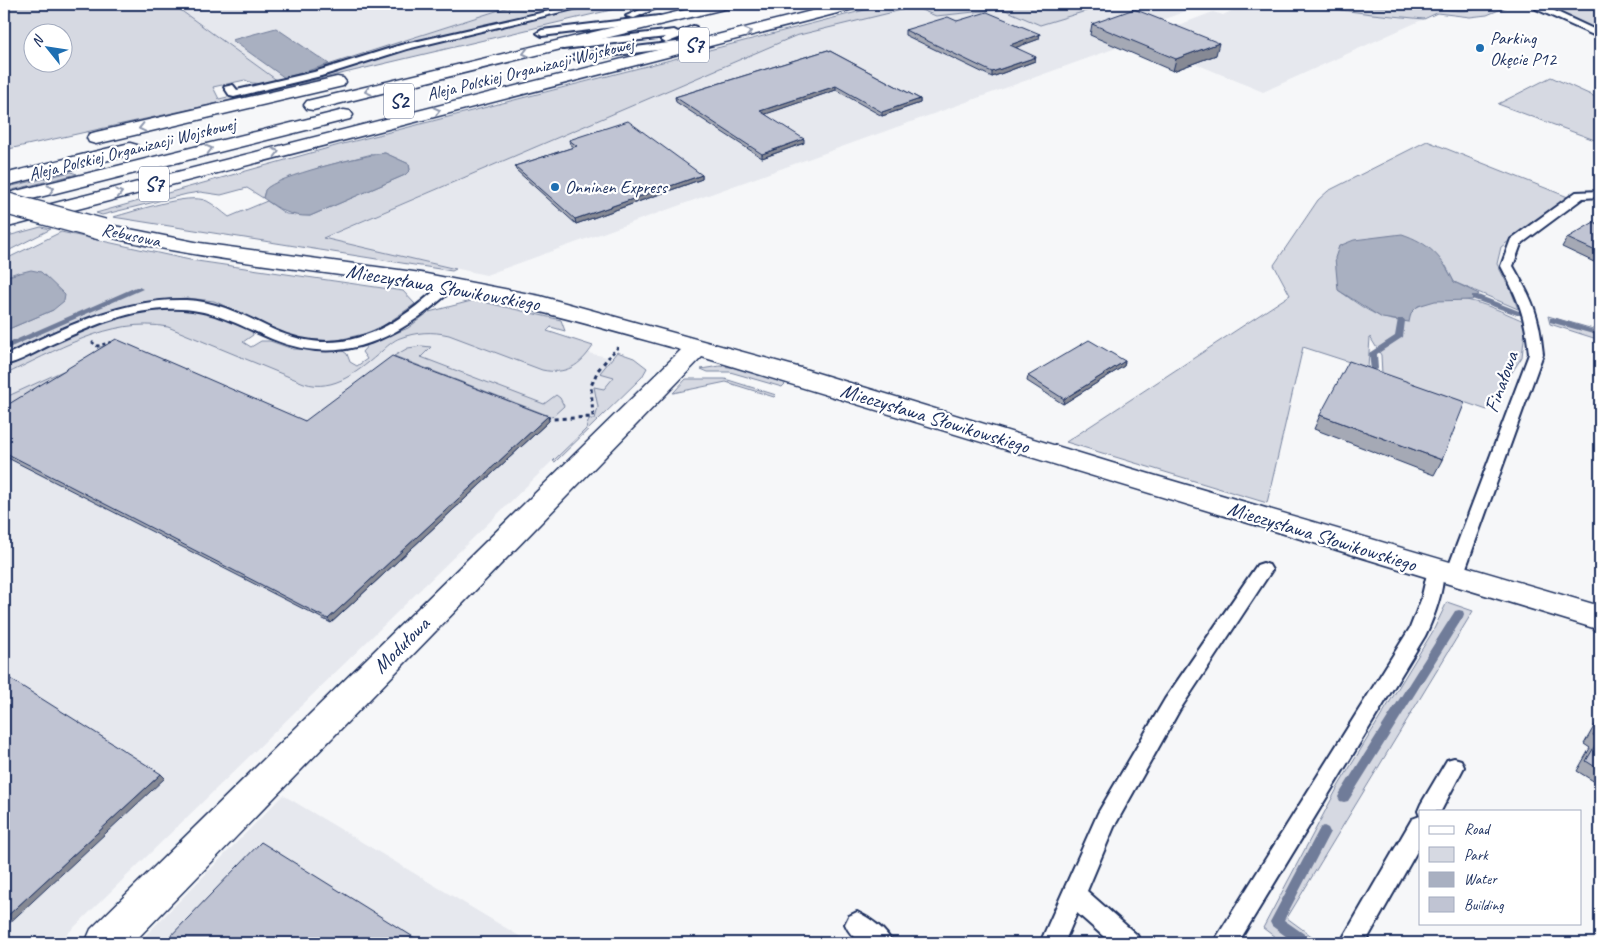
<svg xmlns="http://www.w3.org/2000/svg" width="1604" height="947" font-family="Caveat,sans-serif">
<rect width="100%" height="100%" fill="#f6f7f9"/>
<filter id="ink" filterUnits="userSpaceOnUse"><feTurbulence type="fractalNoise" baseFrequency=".02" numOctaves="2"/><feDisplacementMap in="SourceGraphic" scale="10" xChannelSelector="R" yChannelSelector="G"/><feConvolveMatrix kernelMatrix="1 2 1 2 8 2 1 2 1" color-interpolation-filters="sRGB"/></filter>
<g filter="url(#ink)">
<g fill="#e6e8ee">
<polygon points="172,4 518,4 278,81"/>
<polygon points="1109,4 1205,4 1162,20 1176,26 1213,12 1223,15 1246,4 1321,4 1341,10 1372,14 1424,19 1263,92 1194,63 1173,71 1119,47 486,275 322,239 795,36 914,6 936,16 1003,9 1040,25"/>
<polygon points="197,318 326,386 423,323 535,342 612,358 629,386 58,943 4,943 4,373 101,330"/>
<polygon points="283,795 531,943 138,943"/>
</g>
<g fill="#d6d9e2" stroke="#7884a0" fill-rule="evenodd">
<path d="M 4,4 L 172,4 L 278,81 L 518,4 L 583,4 L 466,31 L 306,75 L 265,84 L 252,83 L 245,80 L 213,87 L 219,99 L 319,76 L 420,45 L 597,4 L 636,4 L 218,103 L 4,150 ZM 32,32 L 62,32 L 62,62 L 32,62 Z"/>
<path d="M 888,4 L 1109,4 L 1040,25 L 1003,9 L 936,16 L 914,7 L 795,36 L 323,238 L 456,269 L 452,271 L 113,217 C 134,212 188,192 207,201 C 215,205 222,212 229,217 L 267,201 L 286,214 L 310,216 L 405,175 L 410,170 L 409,164 L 385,153 L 372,154 L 318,168 L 265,191 L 263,198 L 247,188 L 221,195 L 200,192 L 187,194 L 102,215 L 96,213 L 339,145 Z"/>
<path d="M 1321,4 C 1349,4 1378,8 1405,6 L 1403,4 L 1484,7 L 1490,4 L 1513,4 L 1487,15 L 1470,17 L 1437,13 L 1424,19 L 1372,14 L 1341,10 Z"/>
<polygon points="1537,4 1600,4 1600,31"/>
<polygon points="1551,77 1600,99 1600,142 1498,104"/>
<path d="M 1427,141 L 1568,197 L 1501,247 L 1497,264 L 1512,293 L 1518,309 L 1454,282 L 1446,266 L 1338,290 C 1357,303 1377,320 1401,321 C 1407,316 1413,309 1419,306 C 1455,287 1493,308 1526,322 L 1522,357 L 1487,410 L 1382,374 L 1381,355 L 1370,337 L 1368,368 L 1303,347 L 1267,503 L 1066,442 L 1290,295 L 1274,265 L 1318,200 L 1328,191 Z"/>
<polygon points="71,172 77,174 4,192 4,188"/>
<polygon points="41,227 51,229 4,253 4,237"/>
<polygon points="61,232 190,260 403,291 415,304 376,331 338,340 311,341 292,337 214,301 187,298 160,300 133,305 100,315 4,357 4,331 53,310 18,272 4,277 4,260"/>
<path d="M 475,300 L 561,320 L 565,331 L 551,327 L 547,331 L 593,346 C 580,366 566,375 542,370 L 449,335 C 432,331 416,332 400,338 C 394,340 386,347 382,351 C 360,370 334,393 304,383 L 168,327 C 111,316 54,352 4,375 L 4,365 C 64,338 134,296 203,310 C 221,314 236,322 252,331 L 253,335 L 243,342 L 251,347 L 261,341 L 270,341 L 293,349 L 343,351 L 347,354 L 350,362 L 357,366 L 367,359 L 362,352 L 368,345 L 408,328 L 429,312 Z"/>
<polygon points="1548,316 1600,331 1600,340 1550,324"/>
<polygon points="114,343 118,344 4,413 4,398 102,353 97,348"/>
<polygon points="422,346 431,347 421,357 544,404 556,395 560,398 564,406 552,417 394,356 408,348"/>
<polygon points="617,352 634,358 647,368 642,377 555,462 553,461 586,429 589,419 595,419 598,407 594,387 604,389 614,377 600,373"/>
<polygon points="720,366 740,368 786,383 782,387 730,372 708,372 701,369"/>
<polygon points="686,379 725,379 776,395 774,397 726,382 673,393"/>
<polygon points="1447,602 1473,611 1287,918 1321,943 1283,943 1263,928 1339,785 1433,631"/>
</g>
<g fill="#a9b0c1" stroke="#707c99">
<path d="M 1427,4 L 1490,4 C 1473,14 1445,12 1427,4 Z"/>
<polygon points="276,28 329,64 285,78 232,40"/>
<path d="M 385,153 L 409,164 L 410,170 L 405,175 L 310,216 C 290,217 279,209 263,198 C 263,197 265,191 265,190 C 276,176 365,155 385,153 Z"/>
<path d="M 1402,234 C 1429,243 1442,257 1454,282 L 1479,294 L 1472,300 L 1435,301 L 1418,306 L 1411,313 L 1409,322 L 1382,318 L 1338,290 L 1335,258 L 1339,246 L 1354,240 Z"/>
<polygon points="31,270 41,272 65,295 64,301 53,310 4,331 4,277"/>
</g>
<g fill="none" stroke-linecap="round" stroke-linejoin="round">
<g fill="#707c99" fill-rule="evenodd">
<polygon points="136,287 139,287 143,289 4,350 4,345"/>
<polygon points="1472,295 1478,295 1524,313 1523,315 1517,315 1472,299"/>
<polygon points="1550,318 1556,318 1600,332 1600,336 1550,322"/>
<polygon points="1398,319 1404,319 1405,321 1403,337 1377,354 1378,369 1374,371 1371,371 1369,353 1395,336"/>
<polygon points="1459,610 1463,611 1464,614 1463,617 1348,801 1344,802 1340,801 1338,797 1340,793 1455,611"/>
<polygon points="1324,826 1328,828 1330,832 1284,920 1310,938 1311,943 1295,943 1272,926 1270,922 1320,828"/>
</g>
<defs>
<g id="service">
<polygon points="580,4 594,4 407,49 321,76 234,97 230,96 224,87 233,85 237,90 314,72 401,45"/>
<polygon points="654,4 661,6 634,18 626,16"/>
<polygon points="1536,5 1542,5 1600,32 1600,38 1536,9"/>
<polygon points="659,16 662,17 662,21 542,36 537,33 542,30"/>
<polygon points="693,26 696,27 696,31 666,43 661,40 666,37 563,49 558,46 563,43 674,30 678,32"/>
<polygon points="702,39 707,42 705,44 577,60 572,57 577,54"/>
<path d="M 1600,191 L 1600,197 L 1583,198 L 1521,244 L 1513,266 C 1533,301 1539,314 1543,354 L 1463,576 L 1460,581 L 1454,583 L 1448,581 L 1445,576 L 1529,354 C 1525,314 1519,301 1501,266 L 1511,239 L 1576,192 Z"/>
<path d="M 449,281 L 454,282 L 456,285 L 454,288 C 402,336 344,369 272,339 C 234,323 208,306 164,309 C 125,311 87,328 52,344 C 37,351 20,362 4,365 L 4,356 C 61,329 121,298 186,300 C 217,301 245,316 272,329 C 341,361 393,330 444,282 Z"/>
<polygon points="1263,563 1269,565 1272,570 1179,711 1114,827 1087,891 1137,935 1141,943 1111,943 1077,913 1064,943 1040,943 1098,813 1165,699 1257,565"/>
<path d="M 1435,563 L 1441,565 C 1449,580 1432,622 1425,636 L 1238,943 L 1213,943 L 1410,628 L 1421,600 L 1429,565 Z"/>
<polygon points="1454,758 1461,760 1464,767 1441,811 1420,811 1420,816 1418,811 1421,804 1447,760"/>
<polygon points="1420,816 1420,846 1365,943 1340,943 1412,819"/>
<path d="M 857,912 C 870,918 887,930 892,943 C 870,943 855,947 845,924 L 849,916 Z"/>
</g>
<path id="minor" d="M 104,224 L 200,243 L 421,273 L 540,296 L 801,368 L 1112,463 L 1600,606 L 1600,630 L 702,357 L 133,943 L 85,943 L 91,929 L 681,350 C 594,326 509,301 421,287 C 313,269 203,261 97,234 L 94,230 L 97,226 Z"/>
<g id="motorway">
<polygon points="710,4 734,4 732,7 313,110 307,109 304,105 307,101"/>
<polygon points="839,4 863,4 861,7 4,228 4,216"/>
<polygon points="337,77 343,78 346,82 343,86 96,144 89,142 87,138 89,134 96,132"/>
<polygon points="344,110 350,111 353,115 350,119 4,206 4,194"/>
<polygon points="130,143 137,145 139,149 137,153 4,186 4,174"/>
</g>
</defs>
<use href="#service" stroke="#1b2f5e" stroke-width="4"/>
<use href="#minor" stroke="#1b2f5e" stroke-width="3"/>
<use href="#motorway" stroke="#1b2f5e" stroke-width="3"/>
<g stroke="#1b2f5e" stroke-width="2.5" stroke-dasharray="3 3" stroke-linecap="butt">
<polyline points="92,342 97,346 116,341"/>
<polyline points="608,358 618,347"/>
</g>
<polyline stroke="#1b2f5e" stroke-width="3" stroke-dasharray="4 4" stroke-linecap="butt" points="546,417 552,419 593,417 591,386 598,370 609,357"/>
<use href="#service" fill="#fff" fill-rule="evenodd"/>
<use href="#minor" fill="#fff" fill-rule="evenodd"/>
<use href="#motorway" fill="#fff" fill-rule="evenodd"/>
<defs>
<polyline id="minor-bridge" points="4,203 104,230"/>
</defs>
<use href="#minor-bridge" stroke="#1b2f5e" stroke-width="24" stroke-linecap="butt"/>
<use href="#minor-bridge" stroke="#fff" stroke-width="21"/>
</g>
<g fill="#a5a9b5" stroke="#1b2f5e">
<polygon points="957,21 1039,39 1016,47 1035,61 992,77 905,35 905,30"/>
<polygon points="1092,24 1216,55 1173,71 1090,35"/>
<polygon points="828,50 920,99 920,103 882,116 836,90 765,114 804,143 762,158 676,102 675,97"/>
<polygon points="569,140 702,175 702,179 576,224 516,170 515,166 574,147 570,144"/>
<polygon points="1600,225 1600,258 1594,262 1562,247 1567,238"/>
<polygon points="1125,361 1124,366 1063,404 1027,381 1028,376"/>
<polygon points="4,407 305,421 548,416 549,421 331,623 4,456"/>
<polygon points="1320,415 1442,460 1434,475 1314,429"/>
<polygon points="1600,716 1600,785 1577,771 1590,748 1584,744"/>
</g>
<g fill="#868994" stroke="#1b2f5e">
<polygon points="270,4 279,4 271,6"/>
<polygon points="1040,34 1039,39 1009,50 1010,45"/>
<polygon points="1219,43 1216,55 1173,71 1176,59"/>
<polygon points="1036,57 1035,61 992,77 992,72"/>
<polygon points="836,86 836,90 760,116 760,111"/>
<polygon points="920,99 920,103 882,116 882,112"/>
<polygon points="804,139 804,143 762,158 762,154"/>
<polygon points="702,175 702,179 576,224 575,219"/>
<polygon points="1600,252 1600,258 1594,262 1600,253"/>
<polygon points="1125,361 1124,366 1063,404 1064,399"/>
<polygon points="548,416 549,421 331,623 328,619"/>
<polygon points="161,774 165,778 4,928 4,919"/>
</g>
<g fill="#c0c4d3" stroke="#1b2f5e">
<polygon points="1134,9 1219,43 1176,59 1092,24"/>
<polygon points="987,12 1040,34 1010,45 1036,57 992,72 905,30 948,17 957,21"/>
<polygon points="828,50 920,99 882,112 836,86 760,111 804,139 762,154 675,97"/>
<polygon points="628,121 702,175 575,219 515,166 577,146 569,140"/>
<polygon points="1594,222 1600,225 1600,253 1567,238"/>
<polygon points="116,339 305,421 392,356 548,416 328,619 4,452 4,407"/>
<polygon points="1089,340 1125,361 1064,399 1028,376"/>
<polygon points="1349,361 1465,402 1442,460 1320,415"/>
<polygon points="4,675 161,774 4,919"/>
<polygon points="1600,721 1600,770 1586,761 1599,739 1593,735"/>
<polygon points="261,842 423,943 164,943"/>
</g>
<defs><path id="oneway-chevron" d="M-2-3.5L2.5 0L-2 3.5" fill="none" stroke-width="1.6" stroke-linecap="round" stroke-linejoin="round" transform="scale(1.25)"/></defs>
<g stroke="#8d97ae">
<use href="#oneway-chevron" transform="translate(748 32) rotate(-14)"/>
<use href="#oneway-chevron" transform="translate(526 53) rotate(166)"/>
<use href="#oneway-chevron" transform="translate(368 91) rotate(166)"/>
<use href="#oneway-chevron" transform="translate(437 111) rotate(-14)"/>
<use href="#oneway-chevron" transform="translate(142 128) rotate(167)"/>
<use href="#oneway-chevron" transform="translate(209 149) rotate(-14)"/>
<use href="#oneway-chevron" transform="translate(276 152) rotate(-14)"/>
<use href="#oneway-chevron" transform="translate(51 189) rotate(-14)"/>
<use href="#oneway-chevron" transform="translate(119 193) rotate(-14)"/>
</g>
</g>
<g fill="#1f6fb2" stroke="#fff" stroke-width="2">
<circle cx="1480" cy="48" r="5"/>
<circle cx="555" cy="187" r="5"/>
</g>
<g text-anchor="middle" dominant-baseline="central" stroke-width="4.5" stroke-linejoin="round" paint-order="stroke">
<g font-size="18" fill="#1b2f5e" stroke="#fff" text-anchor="start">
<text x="1490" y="38">Parking<tspan x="1490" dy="21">Okęcie P12</tspan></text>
<text x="565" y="187">Onninen Express</text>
</g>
<g font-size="18" fill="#1b2f5e" stroke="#fff">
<text transform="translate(530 69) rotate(-14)">Aleja Polskiej Organizacji Wojskowej</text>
<text transform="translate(132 149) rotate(-14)">Aleja Polskiej Organizacji Wojskowej</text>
<text transform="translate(131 235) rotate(12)">Rebusowa</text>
</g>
<g fill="#fff" stroke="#5f6d8e" stroke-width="1">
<rect x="679" y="27.5" width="30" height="35" rx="4"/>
<rect x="384" y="83.5" width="30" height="35" rx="4"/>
<rect x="139" y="166.5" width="30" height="35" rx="4"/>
</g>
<g font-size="20" font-weight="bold" fill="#1b2f5e">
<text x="694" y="45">S7</text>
<text x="399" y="101">S2</text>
<text x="154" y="184">S7</text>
</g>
<g font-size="21" fill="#1b2f5e" stroke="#fff">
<text transform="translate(443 287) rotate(10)">Mieczysława Słowikowskiego</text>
<text transform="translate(1501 382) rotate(-70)">Finałowa</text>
<text transform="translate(935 418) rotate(17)">Mieczysława Słowikowskiego</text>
<text transform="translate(1322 536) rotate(17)">Mieczysława Słowikowskiego</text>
<text transform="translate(401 645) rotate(-45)">Modułowa</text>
</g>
</g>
<rect width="1604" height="947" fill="none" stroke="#fff" stroke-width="20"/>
<rect x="10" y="10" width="1584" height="927" fill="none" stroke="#1b2f5e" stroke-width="2" filter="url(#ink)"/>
<rect x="1419" y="810" width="162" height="115" fill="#ffffff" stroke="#a4acbf"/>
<rect x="1429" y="826" width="25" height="8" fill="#ffffff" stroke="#a4acbf"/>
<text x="1464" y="834" font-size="15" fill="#1b2f5e">Road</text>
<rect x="1429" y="847" width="25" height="15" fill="#d6d9e2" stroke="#a4acbf"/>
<text x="1464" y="860" font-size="15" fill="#1b2f5e">Park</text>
<rect x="1429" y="872" width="25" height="15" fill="#a9b0c1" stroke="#a4acbf"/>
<text x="1464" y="884" font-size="15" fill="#1b2f5e">Water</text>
<rect x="1429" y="897" width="25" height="15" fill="#c0c4d3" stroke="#a4acbf"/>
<text x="1464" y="910" font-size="15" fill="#1b2f5e">Building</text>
<g transform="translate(48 48) rotate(300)"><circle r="24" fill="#ffffff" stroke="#a4acbf"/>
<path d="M0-4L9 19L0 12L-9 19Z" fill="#1f6fb2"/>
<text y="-8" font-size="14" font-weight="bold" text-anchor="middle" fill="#1b2f5e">N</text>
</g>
</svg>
